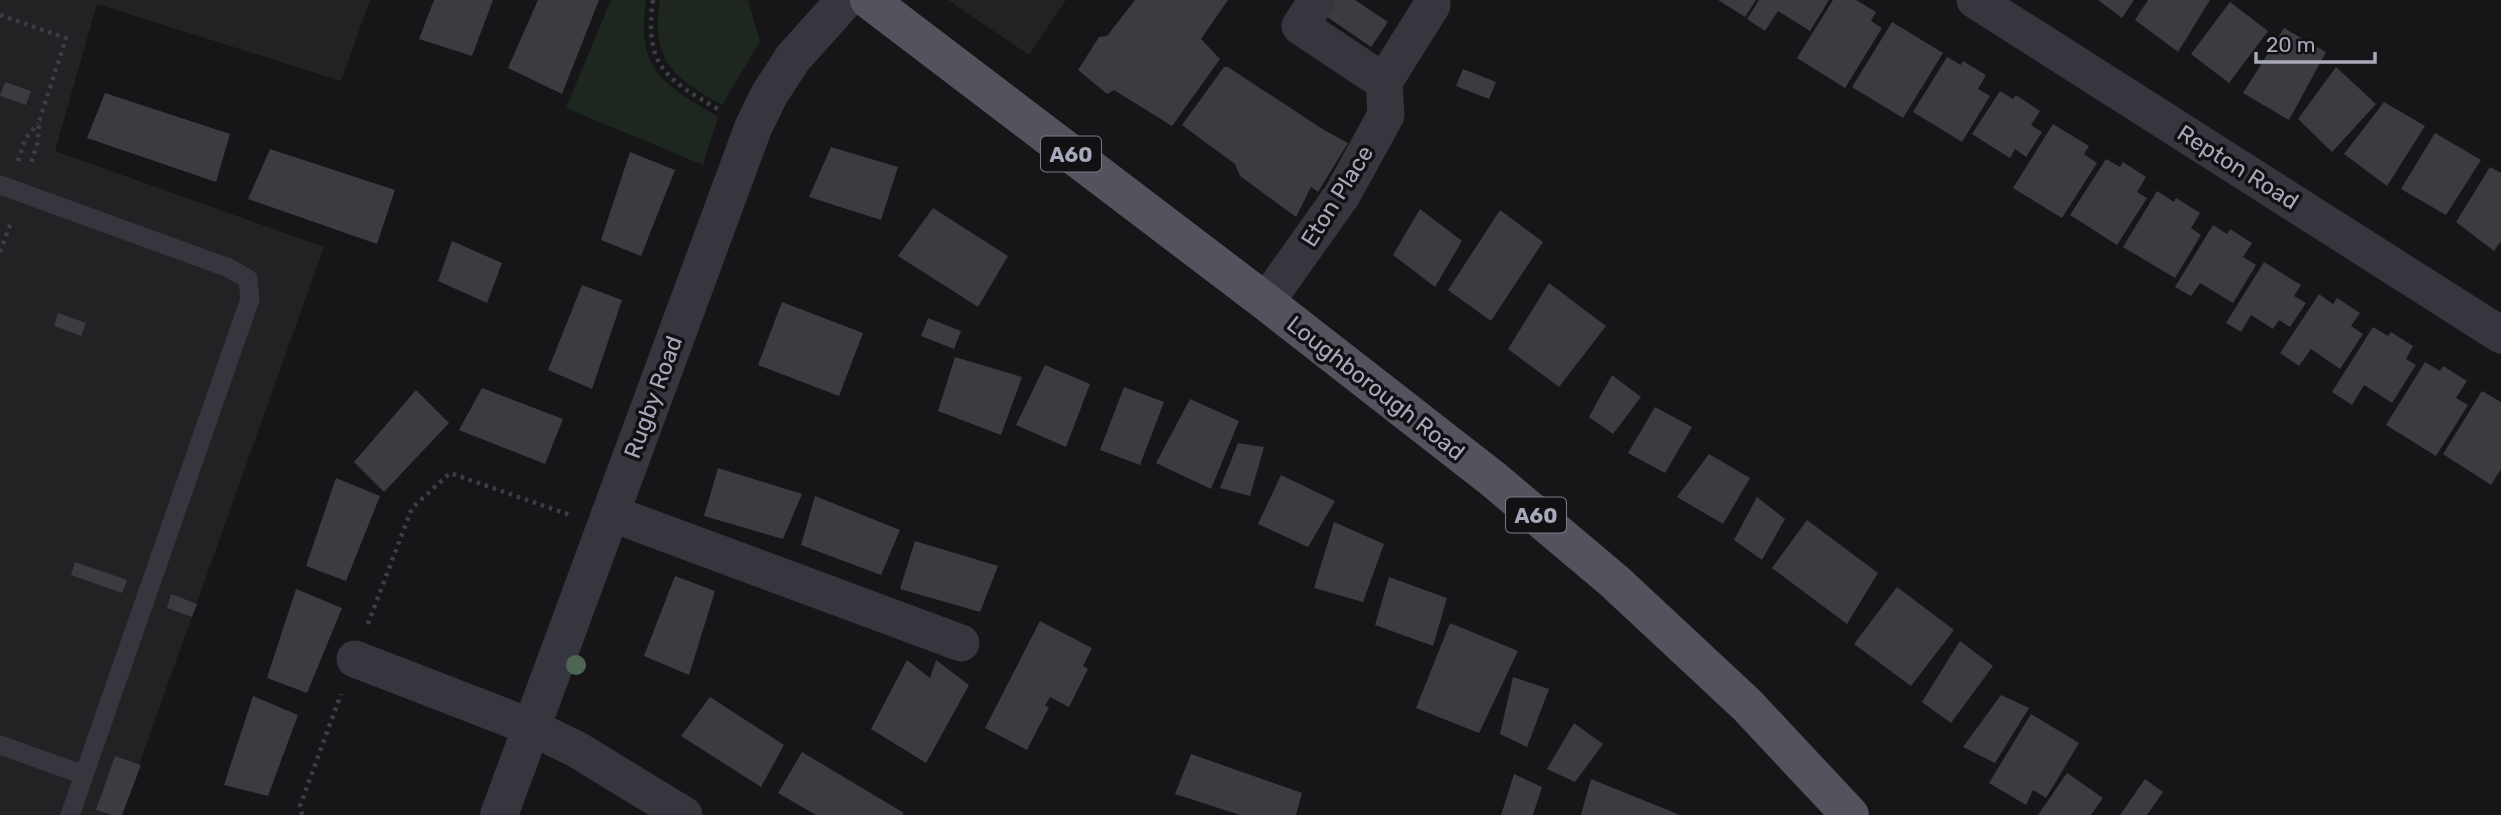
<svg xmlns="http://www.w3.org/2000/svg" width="2501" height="815" font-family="Rubik,sans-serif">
<rect width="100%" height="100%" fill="#161618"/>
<g fill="#222225">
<polygon points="0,0 370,0 341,81 97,4 55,151 324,247 121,815 0,815"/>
<polygon points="948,0 1066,0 1029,55"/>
</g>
<g fill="#1d2720">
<path d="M 611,0 L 646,0 C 636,71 662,83 718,117 L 703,165 L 566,108 Z"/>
<path d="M 660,0 L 748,0 L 760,41 L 722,105 C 673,77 651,62 660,0 Z"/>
</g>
<g fill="#3b3b40">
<polygon points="434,0 493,0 472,56 419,39"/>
<polygon points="538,0 599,0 562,94 508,68"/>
<polygon points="1135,0 1228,0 1201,39 1220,59 1172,126 1114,90 1107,94 1078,70 1099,37 1107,36"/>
<polygon points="1332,0 1355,0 1388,22 1371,47 1323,14"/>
<polygon points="1718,0 1756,0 1745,17"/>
<polygon points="1759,0 1829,0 1810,31 1778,11 1765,31 1747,19"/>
<polygon points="1833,0 1856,0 1876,12 1871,21 1882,28 1845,88 1797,58"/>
<polygon points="2098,0 2134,0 2122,18"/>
<polygon points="2148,0 2210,0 2178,52 2135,20"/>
<polygon points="2230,2 2268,31 2229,83 2191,54"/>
<polygon points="1892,22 1943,53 1903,118 1852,87"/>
<polygon points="2284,28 2326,52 2289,120 2243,93"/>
<polygon points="1947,57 1961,65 1963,61 1986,75 1978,89 1990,96 1962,142 1913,112"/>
<polygon points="1224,67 1228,67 1324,130 1348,143 1318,192 1311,187 1296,217 1240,176 1235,164 1182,125"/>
<polygon points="2336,67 2376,104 2332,152 2298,119"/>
<polygon points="1463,69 1496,82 1489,99 1456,86"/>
<polygon points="5,82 31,91 26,105 0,96"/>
<polygon points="2000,91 2013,99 2016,95 2040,111 2031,125 2042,132 2026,157 2015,149 2010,158 1972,134"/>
<polygon points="105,93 230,134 216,182 87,138"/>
<polygon points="2384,102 2425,126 2387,186 2344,154"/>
<polygon points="2053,124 2089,146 2084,154 2097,163 2062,218 2013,188"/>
<polygon points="2435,133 2481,160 2446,215 2401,189"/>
<polygon points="831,147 898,167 881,220 809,197"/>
<polygon points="270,149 395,190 377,244 248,199"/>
<polygon points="630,152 675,170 641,256 601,240"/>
<polygon points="2106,159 2120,167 2123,162 2146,177 2137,192 2147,198 2117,245 2070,215"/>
<polygon points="2490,167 2501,173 2501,241 2494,251 2456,222"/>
<polygon points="2157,191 2174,202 2176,198 2200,213 2191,228 2201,235 2175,278 2123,247"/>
<polygon points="933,208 1008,256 978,307 898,256"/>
<polygon points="1420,209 1462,241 1435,287 1393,255"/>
<polygon points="1500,210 1543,242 1491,321 1448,290"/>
<polygon points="2213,225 2227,234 2230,229 2252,243 2243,257 2256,265 2233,303 2200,283 2191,296 2175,287"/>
<polygon points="452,241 502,263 487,303 438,281"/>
<polygon points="2264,262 2301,285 2294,296 2306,303 2290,327 2279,320 2273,329 2251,315 2241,332 2226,323"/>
<polygon points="1549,283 1606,326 1559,387 1508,349"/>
<polygon points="582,285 622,300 592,389 548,370"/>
<polygon points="2319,294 2333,304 2337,298 2360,313 2351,326 2363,334 2340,369 2311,349 2299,366 2280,353"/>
<polygon points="782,302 863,333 839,396 758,365"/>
<polygon points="58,313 86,323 81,336 54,326"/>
<polygon points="928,318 961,331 954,349 921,336"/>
<polygon points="2373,327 2388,336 2391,332 2413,346 2406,359 2416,365 2392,403 2364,385 2352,405 2332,392"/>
<polygon points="955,357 1022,377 1001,435 938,411"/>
<polygon points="2425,362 2440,371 2443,366 2467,381 2456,398 2468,405 2436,456 2386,425"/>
<polygon points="1045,365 1090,384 1066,447 1016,425"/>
<polygon points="1612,375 1641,397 1613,434 1589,417"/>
<polygon points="1124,387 1164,402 1140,465 1100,450"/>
<polygon points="482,388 563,419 545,464 459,430"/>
<polygon points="416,390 449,423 384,492 354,462"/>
<polygon points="2482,391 2501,402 2501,469 2491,485 2443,454"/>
<polygon points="1190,399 1239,421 1211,489 1156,463"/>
<polygon points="1655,407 1692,427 1665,473 1628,453"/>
<polygon points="1238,443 1264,447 1250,496 1220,488"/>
<polygon points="1709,454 1750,478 1723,524 1677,497"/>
<polygon points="718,468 802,494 783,539 704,516"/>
<polygon points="1281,475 1335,501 1308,547 1258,524"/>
<polygon points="336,478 380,496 346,581 306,566"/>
<polygon points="815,496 900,530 881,575 801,545"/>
<polygon points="1757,497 1785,519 1762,560 1734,540"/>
<polygon points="1807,520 1878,573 1847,624 1772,568"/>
<polygon points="1334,522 1384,544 1363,602 1314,588"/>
<polygon points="915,541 998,566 980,612 900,589"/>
<polygon points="75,562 127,580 122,593 71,575"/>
<polygon points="675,576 715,591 689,675 644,656"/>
<polygon points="1389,577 1447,598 1433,646 1375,625"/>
<polygon points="1897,587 1954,630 1911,686 1854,644"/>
<polygon points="296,589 342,608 307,693 267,678"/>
<polygon points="171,594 197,604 192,617 167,608"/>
<polygon points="1040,621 1092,648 1083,666 1088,669 1069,707 1050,697 1045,706 1049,707 1027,750 985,728"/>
<polygon points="1450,623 1518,651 1479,733 1416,708"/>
<polygon points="1960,641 1993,666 1951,723 1922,702"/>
<polygon points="907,660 930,678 936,660 969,685 926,763 871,729"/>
<polygon points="1513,677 1549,689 1527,747 1500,734"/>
<polygon points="2001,695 2029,708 1995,763 1963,747"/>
<polygon points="253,696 298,715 268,796 224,785"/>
<polygon points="710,697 784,745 761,787 681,736"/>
<polygon points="2031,714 2079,743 2046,798 2033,790 2026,805 1989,783"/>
<polygon points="1574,723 1603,744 1575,782 1547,769"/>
<polygon points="802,752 904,813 902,815 816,815 778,793"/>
<polygon points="1191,754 1302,793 1296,815 1240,815 1175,794"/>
<polygon points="115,756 141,765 122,815 112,815 96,810"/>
<polygon points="2067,773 2103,798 2091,815 2038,815"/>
<polygon points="1514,774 1542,787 1533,815 1501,815"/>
<polygon points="1591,779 1680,815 1581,815"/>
<polygon points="2145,779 2163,792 2147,815 2120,815"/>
</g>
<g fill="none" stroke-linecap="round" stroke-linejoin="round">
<g stroke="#3c3d45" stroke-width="4.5" stroke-dasharray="3.5 5" stroke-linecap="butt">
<path d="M 653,0 C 644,66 666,79 718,109"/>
<polyline points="0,15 66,38 39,122 38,141 30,166"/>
<polyline points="18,161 25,139 38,123"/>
<polyline points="0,252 12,220"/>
<polyline points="368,624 412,508 450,473 570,515"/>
<polyline points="302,815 300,806 341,694"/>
</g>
<g stroke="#36373e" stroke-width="19">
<polyline points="0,185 229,268 248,279 250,299 84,775 0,745"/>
<polyline points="70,815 84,775"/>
</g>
<g stroke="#36373e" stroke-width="37">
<polyline points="1317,0 1300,26 1384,82"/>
<polyline points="1975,0 2501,335"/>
<polyline points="1266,302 1342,195 1386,115 1384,82 1432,5"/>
<polyline points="610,513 961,643"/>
<polyline points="355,659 531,727 576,749 684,815"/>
</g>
<polyline stroke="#36373e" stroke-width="38" points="499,815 753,128 769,95 793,58 845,0"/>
<polyline stroke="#52535d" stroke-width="38" points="869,0 1266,302 1493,479 1614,581 1747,705 1850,815"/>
</g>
<circle fill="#4e6554" cx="576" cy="665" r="10"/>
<g text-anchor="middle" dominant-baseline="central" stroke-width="7" stroke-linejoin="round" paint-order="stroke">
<g fill="#111113" stroke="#7a7b88" stroke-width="2">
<rect x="1041" y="136.5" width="60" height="35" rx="5"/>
<rect x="1506" y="497.5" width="60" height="35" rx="5"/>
</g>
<g font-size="21" font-weight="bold" fill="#a7a9ba">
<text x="1071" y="154">A60</text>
<text x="1536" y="515">A60</text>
</g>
<g font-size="23" fill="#a7a9ba" stroke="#111113">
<text transform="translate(2238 167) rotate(32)">Repton Road</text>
<text transform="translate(1337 196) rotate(-58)">Eton Place</text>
<text transform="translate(1376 388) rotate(38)">Loughborough Road</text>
<text transform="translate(653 397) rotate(-70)">Rugby Road</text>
</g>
</g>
<path d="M2256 52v10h119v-10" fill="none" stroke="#a7a9ba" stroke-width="3.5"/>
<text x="2266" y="52" font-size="21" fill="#a7a9ba" stroke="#111113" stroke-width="5" paint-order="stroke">20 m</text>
</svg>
